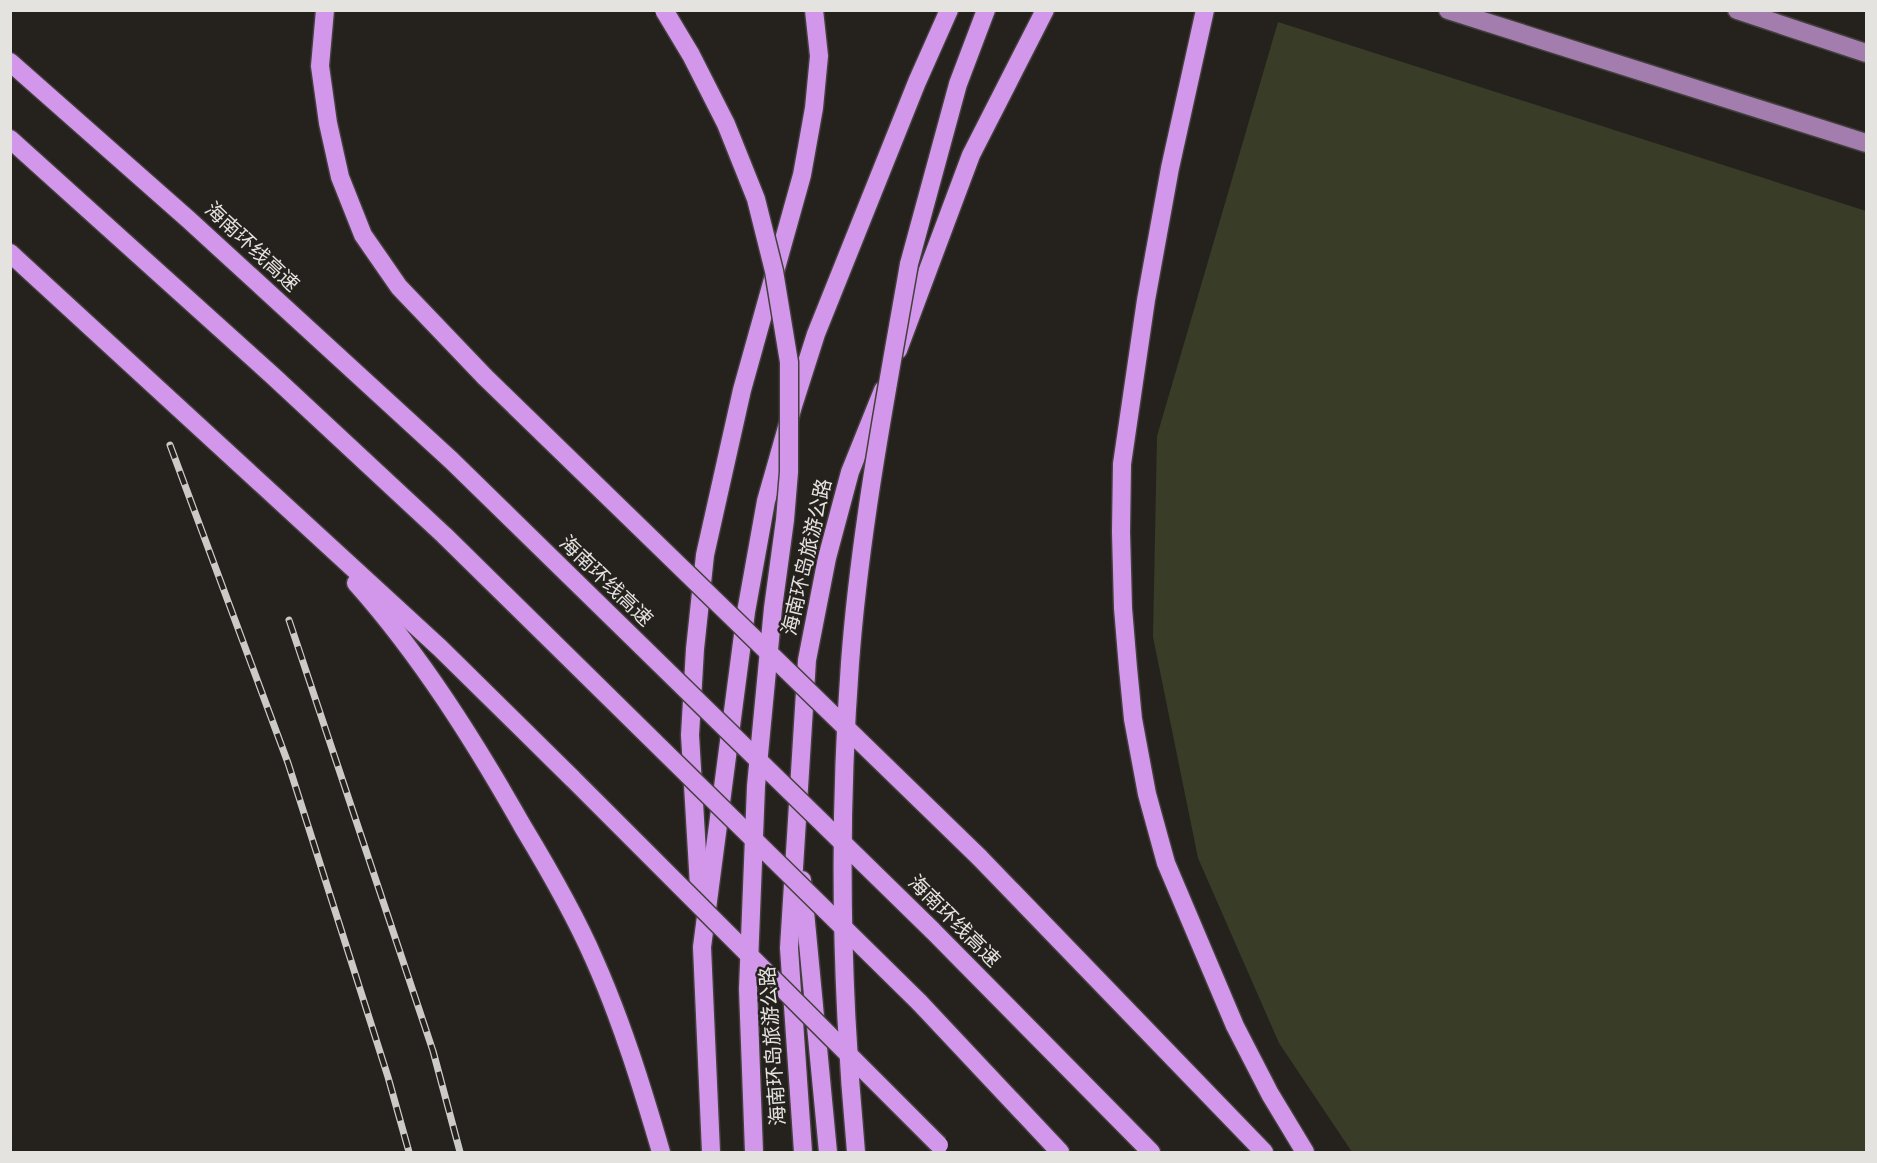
<svg xmlns="http://www.w3.org/2000/svg" width="1877" height="1163" font-family="'Nunito Sans','Noto Sans SC',sans-serif">
<rect width="100%" height="100%" fill="#25221e"/>
<polygon fill="#393d27" points="1278,22 1866,211 1866,1152 1352,1152 1279,1043 1198,858 1153,637 1157,436"/>
<g fill="none" stroke-linecap="round" stroke-linejoin="round">
<defs>
<g id="major">
<polyline points="1448,10 1866,143"/>
<polyline points="1737,10 1866,53"/>
</g>
<g id="highway">
<polyline points="325,10 320,66 328,123 340,177 363,235 399,287 485,377"/>
<polyline points="1205,10 1170,168 1146,300 1122,464 1121,532 1123,608 1128,668 1133,719 1147,794 1166,863 1235,1026 1270,1094 1305,1152"/>
<polyline points="10,62 189,220 451,460"/>
<polyline points="10,139 273,376 445,536"/>
<polyline points="10,253 440,648 573,779"/>
<polyline points="909,264 958,84 986,10"/>
<polyline points="898,350 971,155 1045,10"/>
<path d="M 356,583 C 421,656 475,742 523,827 C 549,870 574,913 594,959 C 622,1022 642,1087 661,1152"/>
<polyline points="979,857 1264,1152"/>
<polyline points="802,880 828,1152"/>
<polyline points="700,903 690,735 695,649 705,555 742,390 802,175 814,108 819,56 814,10"/>
<polyline points="932,930 1151,1152"/>
<polyline points="919,1002 1060,1152"/>
<polyline points="711,1152 702,947 746,612 766,501 793,406 816,334 917,82 949,10"/>
<polyline points="803,1152 789,948 807,660 827,558 850,472 883,390"/>
</g>
</defs>
<use href="#major" stroke="#423f3c" stroke-width="21"/>
<use href="#highway" stroke="#423f3c" stroke-width="21"/>
<use href="#major" stroke="#a27dad" stroke-width="18"/>
<use href="#highway" stroke="#d297ea" stroke-width="18"/>
<defs>
<g id="rail">
<polyline points="170,445 288,763 388,1077 409,1152"/>
<polyline points="289,620 433,1051 460,1152"/>
</g>
</defs>
<use href="#rail" stroke="#cccac7" stroke-width="7"/>
<use href="#rail" stroke="#25221e" stroke-width="4.5" stroke-dasharray="14" stroke-linecap="butt"/>
<defs>
<g id="highway-bridge">
<polyline points="664,10 691,55 726,124 756,199 774,271 789,362 789,472 785,520 773,608 756,786 748,989 754,1152"/>
<polyline points="485,377 979,857"/>
<polyline points="451,460 932,930"/>
<polyline points="445,536 919,1002"/>
<polyline points="573,779 939,1145"/>
<path d="M 856,1152 C 841,990 838,826 850,663 C 860,529 886,396 909,264"/>
</g>
</defs>
<use href="#highway-bridge" stroke="#423f3c" stroke-width="21" stroke-linecap="butt"/>
<use href="#highway-bridge" stroke="#d297ea" stroke-width="18"/>
</g>
<g text-anchor="middle" dominant-baseline="central" stroke-width="5" stroke-linejoin="round" paint-order="stroke">
<g font-size="20" fill="#e5e3e0" stroke="#25221e">
<text transform="translate(252 247) rotate(43)">海南环线高速</text>
<text transform="translate(807 557) rotate(-77)">海南环岛旅游公路</text>
<text transform="translate(606 581) rotate(44)">海南环线高速</text>
<text transform="translate(954 921) rotate(45)">海南环线高速</text>
<text transform="translate(773 1046) rotate(-94)">海南环岛旅游公路</text>
</g>
</g>
<rect width="1877" height="1163" fill="none" stroke="#e5e3e0" stroke-width="24"/>
</svg>
